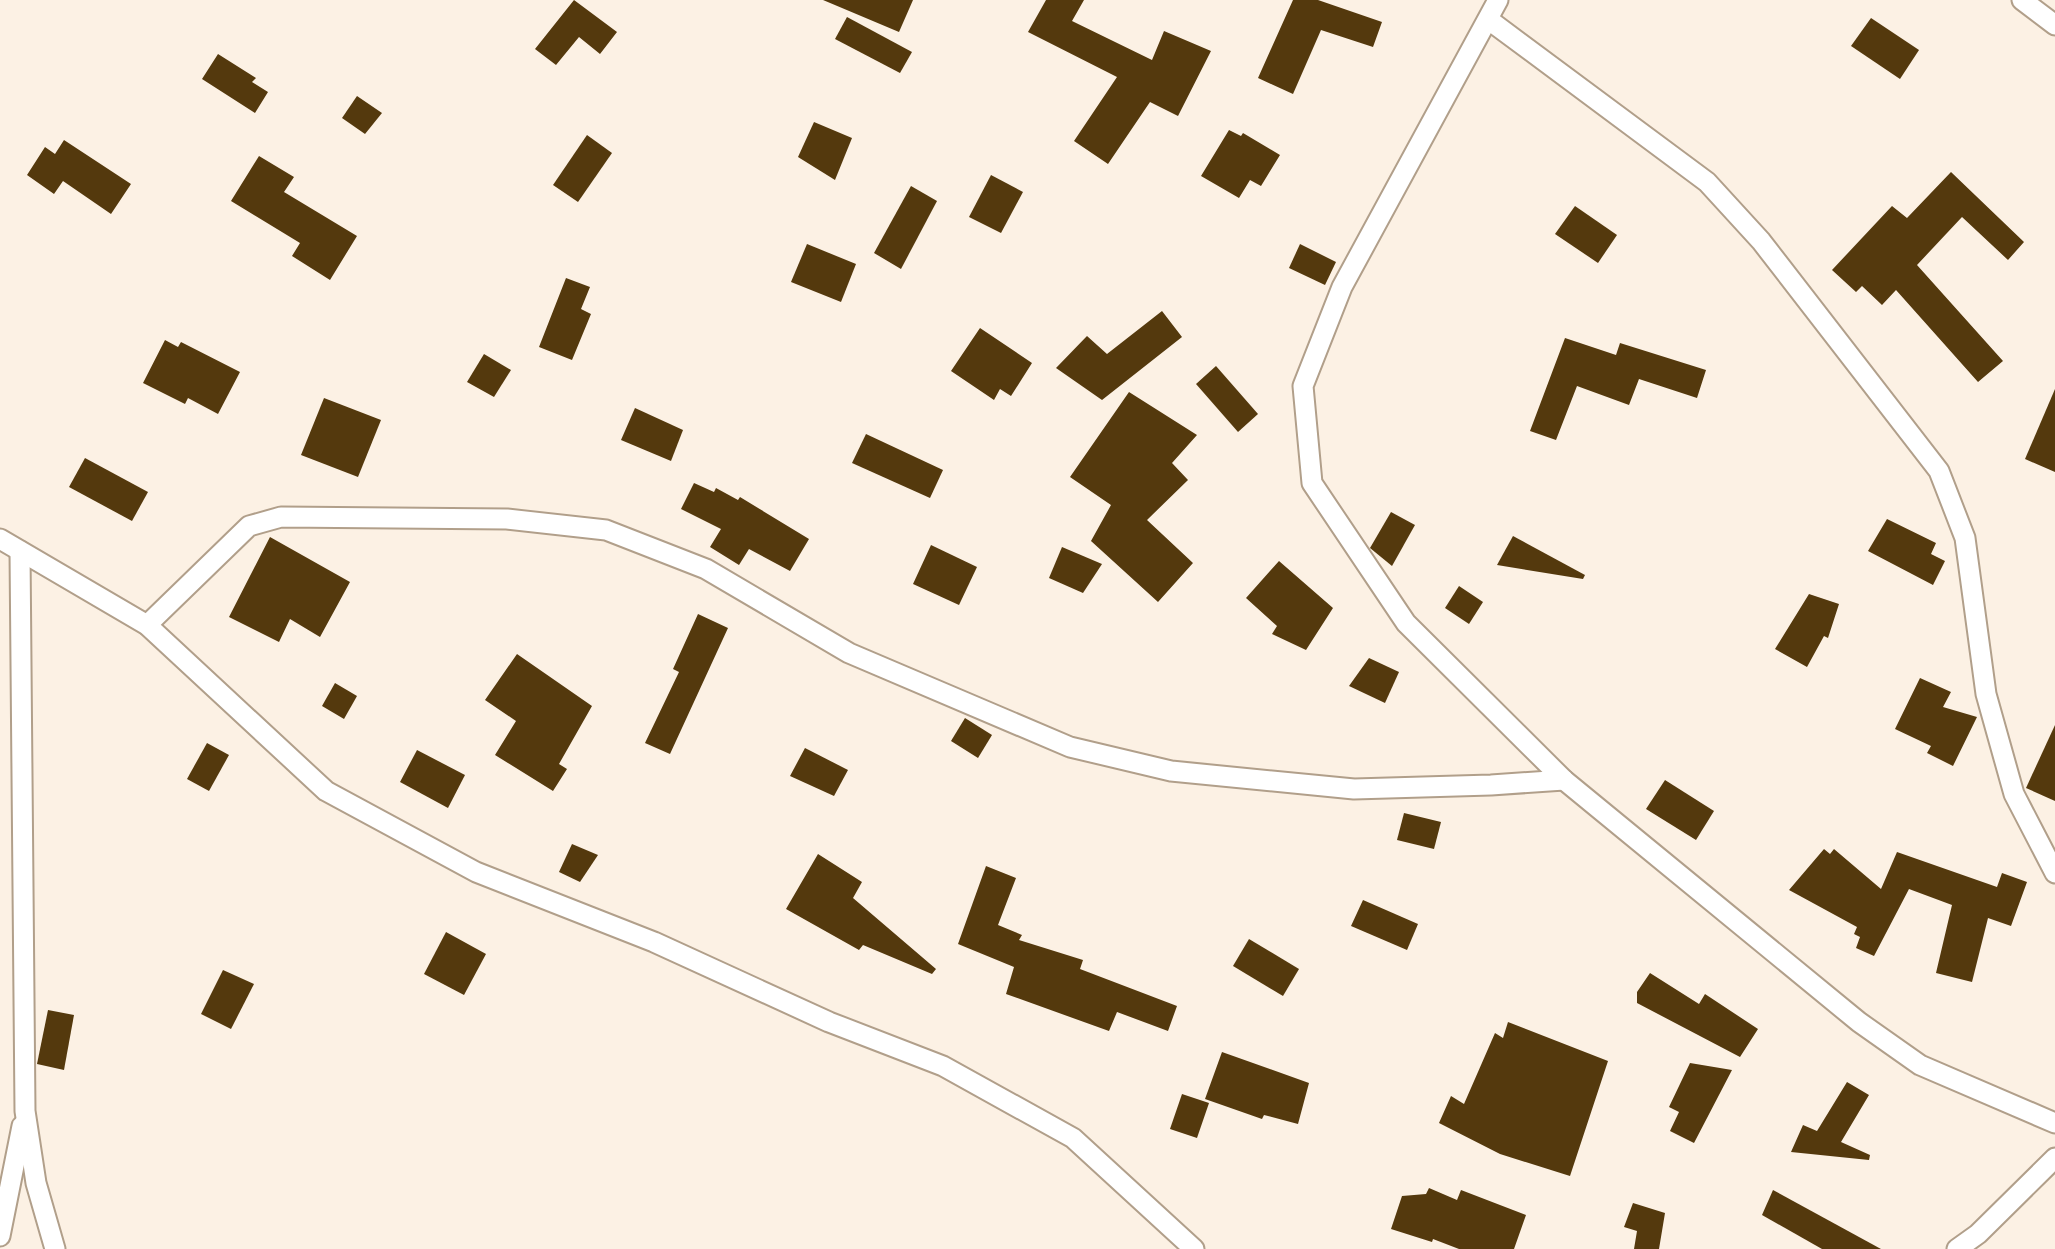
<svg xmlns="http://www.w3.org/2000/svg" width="2055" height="1249" font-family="Commissioner,sans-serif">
<rect width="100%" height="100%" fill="#fcf1e4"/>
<g fill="#54390d">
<polygon points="574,0 617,32 600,54 579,37 556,65 535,49"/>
<polygon points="823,0 913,0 899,32"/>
<polygon points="1046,0 1084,0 1072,21 1152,60 1164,31 1211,51 1178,116 1150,102 1108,164 1074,141 1117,77 1028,32"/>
<polygon points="1293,0 1318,0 1382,22 1373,47 1321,30 1293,94 1258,78"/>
<polygon points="847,17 912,52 900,73 835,39"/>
<polygon points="1871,18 1919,50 1900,79 1851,46"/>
<polygon points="218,54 256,78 252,82 268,92 255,113 202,79"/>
<polygon points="357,96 382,113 365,134 342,118"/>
<polygon points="814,122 852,138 835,180 798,157"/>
<polygon points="1229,130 1241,136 1243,133 1280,155 1261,186 1250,180 1239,198 1201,176"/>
<polygon points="587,135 612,153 578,202 553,185"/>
<polygon points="64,140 131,184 111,214 63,181 54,194 27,175 45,147 55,154"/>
<polygon points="259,156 294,177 284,192 357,236 330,280 292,256 300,243 231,201"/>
<polygon points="1951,172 2024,242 2008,260 1962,217 1917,265 2003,361 1978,382 1896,290 1882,305 1862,286 1856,292 1832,270 1892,206 1907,218"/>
<polygon points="991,175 1023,192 1001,233 969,217"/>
<polygon points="911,186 937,201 901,269 874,253"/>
<polygon points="1575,206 1617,235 1598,263 1555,234"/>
<polygon points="807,244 856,264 841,302 791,282"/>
<polygon points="1300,244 1336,262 1325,285 1289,268"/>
<polygon points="566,278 590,287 581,309 591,314 572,360 539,347"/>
<polygon points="1162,311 1182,337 1102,400 1056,368 1087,336 1107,354"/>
<polygon points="980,328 1032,363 1011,396 1000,389 994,400 951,371"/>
<polygon points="1565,338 1616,355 1620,343 1706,370 1697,398 1639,379 1629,405 1577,386 1556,440 1530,431"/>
<polygon points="165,340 178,347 181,342 240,372 218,414 188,398 185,404 143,383"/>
<polygon points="484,354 511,370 494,397 467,382"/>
<polygon points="1216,366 1258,414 1238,432 1196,384"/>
<polygon points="2055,389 2055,472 2025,459"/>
<polygon points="1129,392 1197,435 1172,463 1188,480 1147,520 1193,563 1158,602 1091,541 1111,505 1070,477"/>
<polygon points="324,398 381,420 358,477 301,455"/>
<polygon points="635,408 683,430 671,461 621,440"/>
<polygon points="866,434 943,470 930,498 852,463"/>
<polygon points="85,458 148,492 132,521 69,487"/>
<polygon points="694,483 714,492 716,488 738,500 740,497 809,539 790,571 749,549 739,565 710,547 721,529 681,509"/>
<polygon points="1391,512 1415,525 1392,566 1370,548"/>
<polygon points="1887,519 1936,543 1931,554 1945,561 1933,585 1868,551"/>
<polygon points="1513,536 1585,575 1583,579 1497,565"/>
<polygon points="270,537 350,582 320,637 290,619 279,642 229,617"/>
<polygon points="931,545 977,567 959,605 913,584"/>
<polygon points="1062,547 1102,564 1083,593 1049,578"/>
<polygon points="1279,561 1333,608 1306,650 1272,634 1277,626 1246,598"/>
<polygon points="1459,586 1483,602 1469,624 1445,608"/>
<polygon points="1809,594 1839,604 1828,638 1824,636 1807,667 1775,649"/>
<polygon points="698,614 728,628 670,754 645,743 679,672 673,669"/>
<polygon points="517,654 592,706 559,764 567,769 553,791 495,755 516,721 485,700"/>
<polygon points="1369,658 1399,672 1385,703 1349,686"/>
<polygon points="1920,678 1951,692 1943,707 1977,717 1953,766 1927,753 1931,746 1895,729"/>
<polygon points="335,683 357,696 344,719 322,706"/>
<polygon points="965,718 992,735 978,758 951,741"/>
<polygon points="2055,725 2055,801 2026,788"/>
<polygon points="207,743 229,755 209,791 187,779"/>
<polygon points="805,748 848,770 834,796 790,776"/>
<polygon points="417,750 465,775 448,808 400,782"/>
<polygon points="1665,780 1714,811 1696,840 1646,809"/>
<polygon points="1404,813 1441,822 1434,849 1397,840"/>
<polygon points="572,844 598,855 580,882 559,872"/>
<polygon points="1824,849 1830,854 1834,849 1881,889 1897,852 1997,887 2002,873 2027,882 2011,926 1988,918 1972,982 1936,973 1952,905 1909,889 1874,956 1856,948 1860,937 1854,934 1857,927 1789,890"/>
<polygon points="818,854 862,882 853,898 936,969 932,974 863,945 859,950 786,909"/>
<polygon points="986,866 1016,878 998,925 1022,935 1019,940 1083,960 1080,969 1177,1006 1168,1031 1117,1012 1109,1031 1006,994 1014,967 958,944"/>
<polygon points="1363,900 1418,924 1407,950 1351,926"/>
<polygon points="446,932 486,954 464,995 424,974"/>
<polygon points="1249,939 1299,969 1283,996 1233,966"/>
<polygon points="223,970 254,984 231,1029 201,1014"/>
<polygon points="1650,973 1699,1004 1705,994 1758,1029 1740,1057 1637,1003 1637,992"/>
<polygon points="48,1010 74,1015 64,1070 37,1064"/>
<polygon points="1508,1022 1608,1061 1570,1176 1500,1154 1439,1123 1451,1096 1464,1104 1495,1033 1503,1038"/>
<polygon points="1222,1052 1309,1083 1298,1124 1264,1115 1262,1119 1205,1099"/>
<polygon points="1690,1063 1732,1070 1694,1143 1670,1131 1679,1112 1669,1107"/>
<polygon points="1847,1082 1869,1095 1841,1142 1870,1155 1869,1160 1791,1152 1803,1125 1817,1131"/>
<polygon points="1182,1094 1209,1103 1197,1138 1170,1129"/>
<polygon points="1429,1188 1457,1200 1461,1190 1526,1215 1514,1249 1459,1249 1433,1239 1432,1242 1391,1229 1402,1196 1426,1194"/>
<polygon points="1773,1190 1881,1249 1822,1249 1762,1215"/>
<polygon points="1633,1203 1665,1213 1659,1249 1634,1249 1637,1231 1624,1227"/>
</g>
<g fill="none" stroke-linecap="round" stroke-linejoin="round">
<defs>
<g id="lane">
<polyline points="1498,0 1342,287 1303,386 1312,483 1406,623 1564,780 1859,1022 1920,1065 2055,1123"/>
<polyline points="2022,0 2055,25"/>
<polyline points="1489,20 1707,182 1761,241 1939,471 1965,538 1986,694 2014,794 2055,873"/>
<polyline points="0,539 147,625 326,791 476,872 654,942 829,1022 943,1066 1073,1138 1194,1249"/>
<polyline points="20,551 25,1111 36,1183 55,1249"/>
<polyline points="147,625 249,526 281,517 507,519 606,530 706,569 849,653 1070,747 1171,771 1354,789 1491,785 1564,780"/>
<polyline points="0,1236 22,1126"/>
<polyline points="1957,1249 1978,1234 2055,1158"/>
</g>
</defs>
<use href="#lane" stroke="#b19f8a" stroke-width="23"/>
<use href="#lane" stroke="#fff" stroke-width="19"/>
</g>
</svg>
